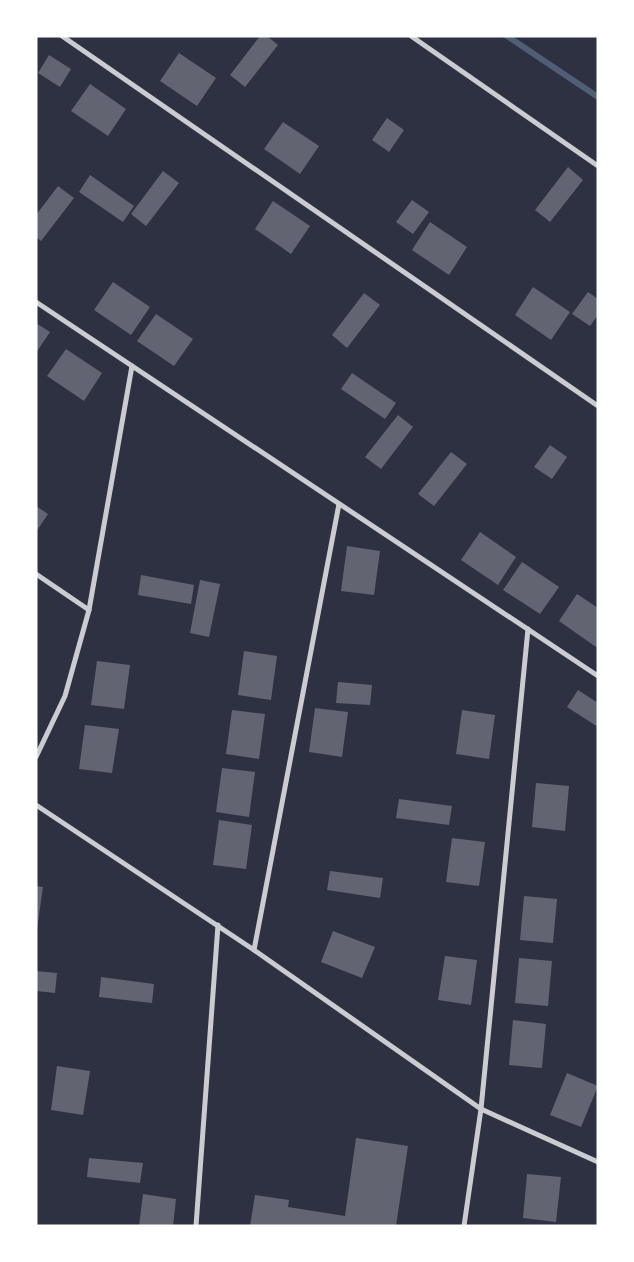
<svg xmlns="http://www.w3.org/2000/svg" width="634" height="1262" font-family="Helvetica,sans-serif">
<rect width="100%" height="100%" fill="#2d3142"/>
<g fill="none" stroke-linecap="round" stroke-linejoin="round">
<polyline stroke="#4f5d75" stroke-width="6" points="507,36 598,97"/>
</g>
<g fill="#626471">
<polygon points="260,36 267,36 278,45 245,87 230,75"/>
<polygon points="179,53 216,78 197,106 160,81"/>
<polygon points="49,55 71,69 60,87 38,73"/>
<polygon points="90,84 126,109 108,136 71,111"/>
<polygon points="387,118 404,130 389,152 372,140"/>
<polygon points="283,122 319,146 300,174 264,149"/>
<polygon points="568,167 583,180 550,222 535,210"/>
<polygon points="163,171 179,183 146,226 131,214"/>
<polygon points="90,175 134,206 123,222 79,192"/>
<polygon points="58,186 74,198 41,241 36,237 36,215"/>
<polygon points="412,200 429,212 413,234 396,222"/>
<polygon points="273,201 310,226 291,254 255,229"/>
<polygon points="430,222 467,247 449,275 412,250"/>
<polygon points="113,282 150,307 131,335 94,310"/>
<polygon points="533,287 570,312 551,340 515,315"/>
<polygon points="588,292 598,299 598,315 590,326 572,314"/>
<polygon points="364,293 380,305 347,348 332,335"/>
<polygon points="156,314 193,339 174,366 137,341"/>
<polygon points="36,323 50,332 36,353"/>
<polygon points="66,349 102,373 84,401 47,376"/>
<polygon points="352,373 396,403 385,419 341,389"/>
<polygon points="398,415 413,427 381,469 365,457"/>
<polygon points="550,445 567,457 552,479 534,467"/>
<polygon points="451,452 467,464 434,506 418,494"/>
<polygon points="36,506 48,514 36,532"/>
<polygon points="480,532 516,557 498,585 461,560"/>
<polygon points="347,546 380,551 374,595 341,591"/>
<polygon points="522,562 559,587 540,614 503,590"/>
<polygon points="141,575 194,585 191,604 138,595"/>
<polygon points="200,580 220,584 209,637 190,633"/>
<polygon points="577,594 598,608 598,643 596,647 559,621"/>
<polygon points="244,651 277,656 271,700 238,695"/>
<polygon points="97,661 130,665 124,709 91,705"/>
<polygon points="338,682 372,685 370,705 336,703"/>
<polygon points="578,690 598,703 598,727 567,707"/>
<polygon points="315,708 348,712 342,757 309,752"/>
<polygon points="232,710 265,714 259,759 226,754"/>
<polygon points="462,710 495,715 489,759 456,754"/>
<polygon points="85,725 119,729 112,773 79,769"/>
<polygon points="222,768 255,772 249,817 216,812"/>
<polygon points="536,783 569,786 565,831 532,827"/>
<polygon points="399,799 452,806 449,825 396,818"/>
<polygon points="219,820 252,825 246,869 213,865"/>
<polygon points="452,838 485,842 479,886 446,882"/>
<polygon points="330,871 383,878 380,898 327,890"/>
<polygon points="36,886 43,887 37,929 36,929"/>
<polygon points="524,896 557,899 553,943 520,940"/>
<polygon points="333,931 375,947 362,978 321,962"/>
<polygon points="445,956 477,960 471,1005 438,1000"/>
<polygon points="519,958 552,961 548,1006 515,1003"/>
<polygon points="36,971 57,973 55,993 36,991"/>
<polygon points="101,977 154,984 152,1003 99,997"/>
<polygon points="513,1020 546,1024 542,1068 509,1065"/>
<polygon points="57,1066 90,1071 83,1115 51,1110"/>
<polygon points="567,1073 598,1086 581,1127 550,1115"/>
<polygon points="356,1138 408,1146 396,1226 250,1226 255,1195 289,1200 288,1207 345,1216"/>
<polygon points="89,1158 143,1163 140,1183 87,1177"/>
<polygon points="527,1174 561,1177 556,1222 523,1218"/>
<polygon points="143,1194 176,1199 173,1226 139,1226"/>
</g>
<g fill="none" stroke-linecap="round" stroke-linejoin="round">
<g stroke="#caccd0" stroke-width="5">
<polyline points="62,36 598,406"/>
<polyline points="411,36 598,166"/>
<polyline points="36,302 598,676"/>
<polyline points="36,574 89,610"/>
<polyline points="36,757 65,696 89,610 132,366"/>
<polyline points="36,805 254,950 481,1109 598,1162"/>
<polyline points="254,950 339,504"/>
<polyline points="196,1226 218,925"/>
<polyline points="464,1226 481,1109 528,629"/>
</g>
</g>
<rect width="634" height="1262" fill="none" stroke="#ffffff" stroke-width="75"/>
</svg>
